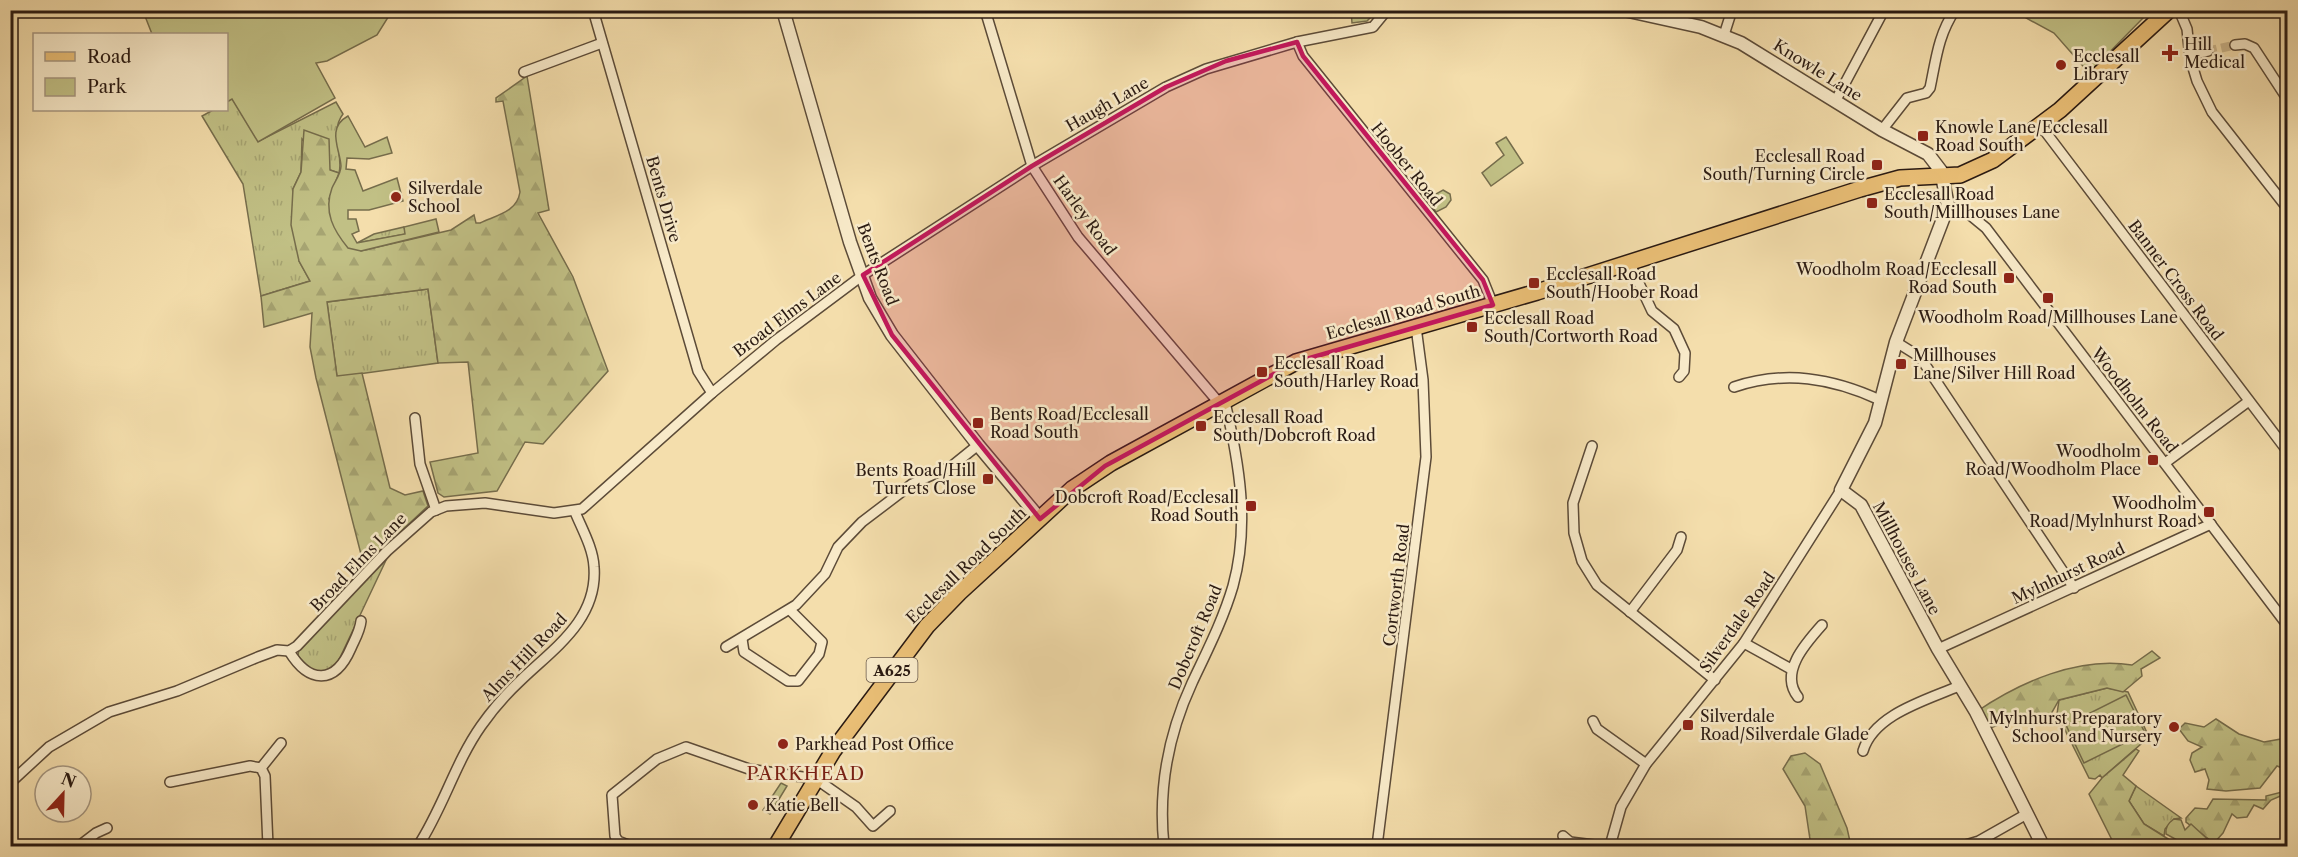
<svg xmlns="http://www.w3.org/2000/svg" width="2298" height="857" font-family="'Libre Caslon Text',serif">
<defs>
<pattern id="grass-tufts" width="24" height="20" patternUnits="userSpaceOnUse" patternTransform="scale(1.5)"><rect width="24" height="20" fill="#c1c085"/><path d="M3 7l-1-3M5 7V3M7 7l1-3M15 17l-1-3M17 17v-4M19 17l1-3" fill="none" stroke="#a6a472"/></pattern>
<pattern id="forest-firs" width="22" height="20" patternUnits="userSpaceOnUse" patternTransform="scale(1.5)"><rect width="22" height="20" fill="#c1c085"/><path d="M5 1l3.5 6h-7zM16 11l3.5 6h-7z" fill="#a6a472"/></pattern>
</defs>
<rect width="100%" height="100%" fill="#f4deac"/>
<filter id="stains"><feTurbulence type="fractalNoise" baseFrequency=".00333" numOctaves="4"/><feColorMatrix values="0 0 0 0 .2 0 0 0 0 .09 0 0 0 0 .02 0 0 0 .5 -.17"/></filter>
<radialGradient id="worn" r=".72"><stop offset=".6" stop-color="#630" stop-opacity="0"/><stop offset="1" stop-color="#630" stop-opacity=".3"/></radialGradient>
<g fill="url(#grass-tufts)" stroke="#766d4c" stroke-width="1.5">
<path d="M 232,98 L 259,141 L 336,102 L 343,114 C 329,132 344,156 339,173 L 330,170 L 302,139 L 301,172 L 293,189 L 299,261 L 310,281 L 261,296 L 243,184 L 202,116 L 213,110 L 226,110 L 227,102 Z"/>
<polygon points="1443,190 1450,194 1451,200 1446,207 1436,212 1427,199"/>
<polygon points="404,227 406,234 357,243 374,234"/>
<polygon points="428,289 438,363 337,377 327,302"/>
<polygon points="388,556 336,666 325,672 311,670 298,656 299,648"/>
<polygon points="2107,688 2128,692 2149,737 2102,778 2100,775 2095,779 2089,778 2057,714 2059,700"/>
<polygon points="781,783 787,786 770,814 763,810"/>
<polygon points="2136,786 2181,818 2174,819 2165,829 2164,836 2144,824 2129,801"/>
</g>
<g fill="url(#forest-firs)" stroke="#766d4c" stroke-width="1.5">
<polygon points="1351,11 1351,10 1377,11 1367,21 1352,23"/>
<path d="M 527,76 L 549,210 L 538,213 L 573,277 L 608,371 L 543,444 L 525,442 L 497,491 L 444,497 L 438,493 L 430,462 L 478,453 L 468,362 L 438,363 L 428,289 L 327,302 L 337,376 L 362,373 L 390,488 L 405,495 L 423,491 L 428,506 L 364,566 L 316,378 L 310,347 L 312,313 L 264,327 L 261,296 L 310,281 L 299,261 L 291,225 L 293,189 L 301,172 L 304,130 L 329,139 L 330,170 L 339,173 L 329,199 L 361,251 L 451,230 L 474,215 L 476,223 L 480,223 C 497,215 517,212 520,192 L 503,101 L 496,102 L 496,98 Z"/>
<path d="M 2152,651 L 2160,658 L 2141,669 L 2142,676 L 2123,692 L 2107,688 L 2059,700 L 2047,721 L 2027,714 L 1985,730 L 1976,712 C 2020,682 2079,656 2132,665 Z"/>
<polygon points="2216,719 2239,734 2264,742 2287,738 2287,770 2277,766 2260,788 2226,791 2207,789 2209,780 2205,769 2195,772 2190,760 2192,753 2202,747 2188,741 2179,729 2185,723 2204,727"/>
<polygon points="2136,749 2139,751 2123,775 2136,786 2129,801 2144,824 2173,842 2169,846 2115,846 2089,794 2102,778"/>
<polygon points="1805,753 1820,764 1847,828 1851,846 1811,846 1805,806 1783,769 1791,756"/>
<polygon points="2282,792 2285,794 2271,800 2263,809 2254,805 2247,817 2237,818 2232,814 2223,833 2214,843 2186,822 2186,818 2195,808 2207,809 2213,799 2266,800 2266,796"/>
</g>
<g fill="#c1c085" stroke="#766d4c" stroke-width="1.5">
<polygon points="143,11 392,11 377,35 327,61 316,63 335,98 258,142 232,99 227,102 226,34 152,34"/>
<polygon points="2141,11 2147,14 2089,73 2054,33 2026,18 2021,11"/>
<path d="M 348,116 L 365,147 L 387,137 L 392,153 L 369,159 L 347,158 L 346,169 L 355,170 L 363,191 L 397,178 L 403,201 L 369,210 L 348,210 L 348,219 L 356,219 L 359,231 L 352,234 L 357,243 L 405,234 L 404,227 L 436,219 L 439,232 L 361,251 L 348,248 C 334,231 323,212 332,188 C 335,181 341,174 341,166 C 340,149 326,128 348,116 Z"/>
<polygon points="1506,137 1523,163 1491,186 1482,173 1504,155 1496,143"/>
<polygon points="2126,695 2145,733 2084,763 2066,725"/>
<path d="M 2174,819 L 2181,820 L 2185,830 L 2191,824 L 2215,846 L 2171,846 L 2177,840 L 2166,834 C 2165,827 2168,823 2174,819 Z"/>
</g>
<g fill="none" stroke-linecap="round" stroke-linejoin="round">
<polyline stroke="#ccb78d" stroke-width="9" stroke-dasharray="9 4.5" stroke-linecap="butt" points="2208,51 2235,45"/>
<defs>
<g id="minor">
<polyline points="593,10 698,371 712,393"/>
<polyline points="985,10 1032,166 1078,237 1220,404"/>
<polyline points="2179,10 2187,29 2190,58 2197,81 2212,112 2288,209"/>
<polyline points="1724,35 1732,10"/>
<polyline points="1297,42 1303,56 1483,280 1493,305"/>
<polyline points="2235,45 2245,44 2254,48 2288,100"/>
<polyline points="2190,55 2208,51"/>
<polyline points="524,72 602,43"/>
<polyline points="1836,100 1884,10"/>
<polyline points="2041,126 2288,452"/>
<path d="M 1882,130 L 1907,98 L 1926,93 L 1930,88 C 1936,60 1938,35 1955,10"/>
<polyline points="1948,206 1969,214 1986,228 2288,626"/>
<polyline points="1629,262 1652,311 1674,329 1685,353 1684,371 1679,377"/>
<polyline points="1896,342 1920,357 2074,588"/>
<path d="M 1734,387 C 1785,370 1832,378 1880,400"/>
<polyline points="415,418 420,464 436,510"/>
<polyline points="1592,446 1573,503 1574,533 1582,561 1597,585 1715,680"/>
<polyline points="2165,463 2249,401"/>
<polyline points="1630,612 1677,550 1681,537"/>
<polyline points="742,639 744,652 788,681 798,681 819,654 822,642 790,610"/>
<polyline points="1744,643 1791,669"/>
<polyline points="726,647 796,605 825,574 838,547 862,522 912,484 952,466 978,445"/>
<polyline points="1938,649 2211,524"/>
<path d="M 289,651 C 309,684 335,685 351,648 C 355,639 360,631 361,621"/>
<path d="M 1798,697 C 1779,673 1805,644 1822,625"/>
<polyline points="1593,721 1597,729 1646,764"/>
<path d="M 1863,751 C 1874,714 1927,700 1959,686"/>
<polyline points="261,768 281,743"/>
<polyline points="170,782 250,766 261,768 265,776 268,846"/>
<polyline points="10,783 49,747 109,712 177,691 258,657 277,650 289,651 297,646 387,551 431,512 446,506 485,503 554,513 582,509 712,393 776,340 863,275 1032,166 1166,87 1206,69 1297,42 1373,27 1387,10"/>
<polyline points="1563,836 1570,842 1602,846"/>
<polyline points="1917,845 1918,846"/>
<polyline points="79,846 96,833 107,828"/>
<path d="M 418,846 C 443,808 455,763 481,726 C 493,709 506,694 520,681 C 553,649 598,620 594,567 C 593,548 582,529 575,512"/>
<polyline points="631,846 618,841 615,836 612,795 657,759 686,747 749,769 816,779 856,807 873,826 890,811"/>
<path d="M 1164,846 C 1158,789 1168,735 1192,683 C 1207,651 1223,620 1233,586 C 1250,525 1239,462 1225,402"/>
<polyline points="1377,846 1426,457 1423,380 1416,327"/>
<polyline points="1610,846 1621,807 1646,764 1744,643 1841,490"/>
<polyline points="1962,846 1979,841 2025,815"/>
</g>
<g id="tertiary">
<polyline points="783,10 850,242 870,298 892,335 978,445 1040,519"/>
<polyline points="1624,10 1701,27 1741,43 1882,130 1928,154 1941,171 1948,206 1896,342 1875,423 1841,490 1861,505 1938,649 1976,712 2043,846"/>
</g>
<polyline id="primary" points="776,846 833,751 927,626 959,593 1072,489 1111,463 1296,362 1537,292 1860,189 1900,178 1960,175 1993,160 2060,110 2169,10"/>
</defs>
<use href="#minor" stroke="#5c4b38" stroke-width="12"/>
<use href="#tertiary" stroke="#5c4b38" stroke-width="15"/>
<use href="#primary" stroke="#2a1a12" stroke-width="18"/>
<use href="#minor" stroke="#f8eac9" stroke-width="9"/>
<use href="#tertiary" stroke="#f8eac9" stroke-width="12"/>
<use href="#primary" stroke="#eabf76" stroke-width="15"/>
</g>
<path fill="#c2185b" fill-opacity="0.2" stroke="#c2185b" stroke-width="4.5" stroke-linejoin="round" d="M 1297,42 L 1303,56 L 1483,280 L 1493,305 L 1296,362 L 1105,466 L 1040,519 L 892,335 L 863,275 L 1032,166 L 1166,87 L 1226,61 Z"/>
<g fill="#8f2418" stroke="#f8eac9" stroke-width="2">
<path d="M2167 44h6v6h6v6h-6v6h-6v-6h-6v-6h6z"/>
<circle cx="2061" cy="65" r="6"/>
<rect x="1917" y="130" width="12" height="12" rx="3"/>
<rect x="1871" y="159" width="12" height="12" rx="3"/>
<circle cx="396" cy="197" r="6"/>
<rect x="1866" y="197" width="12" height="12" rx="3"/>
<rect x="2003" y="272" width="12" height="12" rx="3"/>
<rect x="1528" y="277" width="12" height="12" rx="3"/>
<rect x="2042" y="292" width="12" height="12" rx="3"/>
<rect x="1466" y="321" width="12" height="12" rx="3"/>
<rect x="1895" y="358" width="12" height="12" rx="3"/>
<rect x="1256" y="366" width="12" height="12" rx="3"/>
<rect x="972" y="417" width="12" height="12" rx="3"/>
<rect x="1195" y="420" width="12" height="12" rx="3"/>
<rect x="2147" y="454" width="12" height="12" rx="3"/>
<rect x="982" y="473" width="12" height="12" rx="3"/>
<rect x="1245" y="500" width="12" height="12" rx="3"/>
<rect x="2203" y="506" width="12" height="12" rx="3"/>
<rect x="1682" y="719" width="12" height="12" rx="3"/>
<circle cx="2174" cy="727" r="6"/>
<circle cx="783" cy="744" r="6"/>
<circle cx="753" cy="805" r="6"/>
</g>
<g text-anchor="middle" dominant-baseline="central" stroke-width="5" stroke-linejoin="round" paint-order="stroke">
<rect fill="#f8eac9" stroke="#685849" stroke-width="1.5" x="866.5" y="658" width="51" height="24" rx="4.5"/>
<g font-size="15" font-weight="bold" fill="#2a1a12">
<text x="892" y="670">A625</text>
</g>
<g font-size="16" fill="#2a1a12" stroke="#f8eac9" text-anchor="start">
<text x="2184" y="44">Hill<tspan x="2184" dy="18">Medical</tspan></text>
<text x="2073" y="56">Ecclesall<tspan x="2073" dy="18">Library</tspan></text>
<text x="1935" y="127">Knowle Lane/Ecclesall<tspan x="1935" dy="18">Road South</tspan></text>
<text x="1865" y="156" text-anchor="end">Ecclesall Road<tspan x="1865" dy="18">South/Turning Circle</tspan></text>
<text x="408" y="188">Silverdale<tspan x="408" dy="18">School</tspan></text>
<text x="1884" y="194">Ecclesall Road<tspan x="1884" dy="18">South/Millhouses Lane</tspan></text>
<text x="1997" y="269" text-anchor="end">Woodholm Road/Ecclesall<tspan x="1997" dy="18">Road South</tspan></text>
<text x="1546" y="274">Ecclesall Road<tspan x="1546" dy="18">South/Hoober Road</tspan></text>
<text x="2048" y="317" text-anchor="middle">Woodholm Road/Millhouses Lane</text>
<text x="1484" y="318">Ecclesall Road<tspan x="1484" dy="18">South/Cortworth Road</tspan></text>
<text x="1913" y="355">Millhouses<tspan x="1913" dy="18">Lane/Silver Hill Road</tspan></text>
<text x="1274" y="363">Ecclesall Road<tspan x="1274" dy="18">South/Harley Road</tspan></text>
<text x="990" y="414">Bents Road/Ecclesall<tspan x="990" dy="18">Road South</tspan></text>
<text x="1213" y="417">Ecclesall Road<tspan x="1213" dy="18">South/Dobcroft Road</tspan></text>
<text x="2141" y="451" text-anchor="end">Woodholm<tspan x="2141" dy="18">Road/Woodholm Place</tspan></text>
<text x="976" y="470" text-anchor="end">Bents Road/Hill<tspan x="976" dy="18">Turrets Close</tspan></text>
<text x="1239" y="497" text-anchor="end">Dobcroft Road/Ecclesall<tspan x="1239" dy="18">Road South</tspan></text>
<text x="2197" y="503" text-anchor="end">Woodholm<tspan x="2197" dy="18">Road/Mylnhurst Road</tspan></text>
<text x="1700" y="716">Silverdale<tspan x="1700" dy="18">Road/Silverdale Glade</tspan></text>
<text x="2162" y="718" text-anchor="end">Mylnhurst Preparatory<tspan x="2162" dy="18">School and Nursery</tspan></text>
<text x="795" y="744">Parkhead Post Office</text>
<text x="765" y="805">Katie Bell</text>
</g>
<g font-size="16" fill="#2a1a12" stroke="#f8eac9">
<text transform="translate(1818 70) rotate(32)">Knowle Lane</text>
<text transform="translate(1107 104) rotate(-30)">Haugh Lane</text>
<text transform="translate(1407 164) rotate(51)">Hoober Road</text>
<text transform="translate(664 199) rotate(74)">Bents Drive</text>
<text transform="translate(1085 215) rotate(54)">Harley Road</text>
<text transform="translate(878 264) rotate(69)">Bents Road</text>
<text transform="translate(2176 280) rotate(53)">Banner Cross Road</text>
<text transform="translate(1403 312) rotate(-16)">Ecclesall Road South</text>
<text transform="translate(787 314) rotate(-37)">Broad Elms Lane</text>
<text transform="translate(2135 400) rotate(52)">Woodholm Road</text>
<text transform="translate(1907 558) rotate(62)">Millhouses Lane</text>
<text transform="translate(358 562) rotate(-46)">Broad Elms Lane</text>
<text transform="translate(966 565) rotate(-44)">Ecclesall Road South</text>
<text transform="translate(2068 573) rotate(-25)">Mylnhurst Road</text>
<text transform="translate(1396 585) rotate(-83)">Cortworth Road</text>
<text transform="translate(1737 622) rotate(-55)">Silverdale Road</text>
<text transform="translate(1195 637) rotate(-67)">Dobcroft Road</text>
<text transform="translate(524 657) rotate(-46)">Alms Hill Road</text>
</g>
<g font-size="18" letter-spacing="1.5" fill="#7a1f14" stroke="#f8eac9">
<text x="806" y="774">PARKHEAD</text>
</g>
</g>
<rect width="2298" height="857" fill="none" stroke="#f4deac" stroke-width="36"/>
<rect x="12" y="12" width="2274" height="833" fill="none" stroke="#2a1a12" stroke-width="3"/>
<rect x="18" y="18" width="2262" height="821" fill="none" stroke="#2a1a12" stroke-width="1.5"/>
<rect x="33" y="33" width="195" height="78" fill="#f8eac9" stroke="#a69780" stroke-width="1.5"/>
<rect x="45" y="52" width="30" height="9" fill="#eabf76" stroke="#a69780" stroke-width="1.5"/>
<text x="87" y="63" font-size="18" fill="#2a1a12">Road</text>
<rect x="45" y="78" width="30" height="18" fill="#c1c085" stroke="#a69780" stroke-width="1.5"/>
<text x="87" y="93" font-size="18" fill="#2a1a12">Park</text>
<g transform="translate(63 794) rotate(22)"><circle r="28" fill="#f8eac9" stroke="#a69780" stroke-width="1.5"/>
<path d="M0-4.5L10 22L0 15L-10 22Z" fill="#8f2418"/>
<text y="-9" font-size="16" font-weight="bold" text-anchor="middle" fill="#2a1a12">N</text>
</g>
<rect width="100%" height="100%" filter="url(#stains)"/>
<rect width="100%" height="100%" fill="url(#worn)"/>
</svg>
